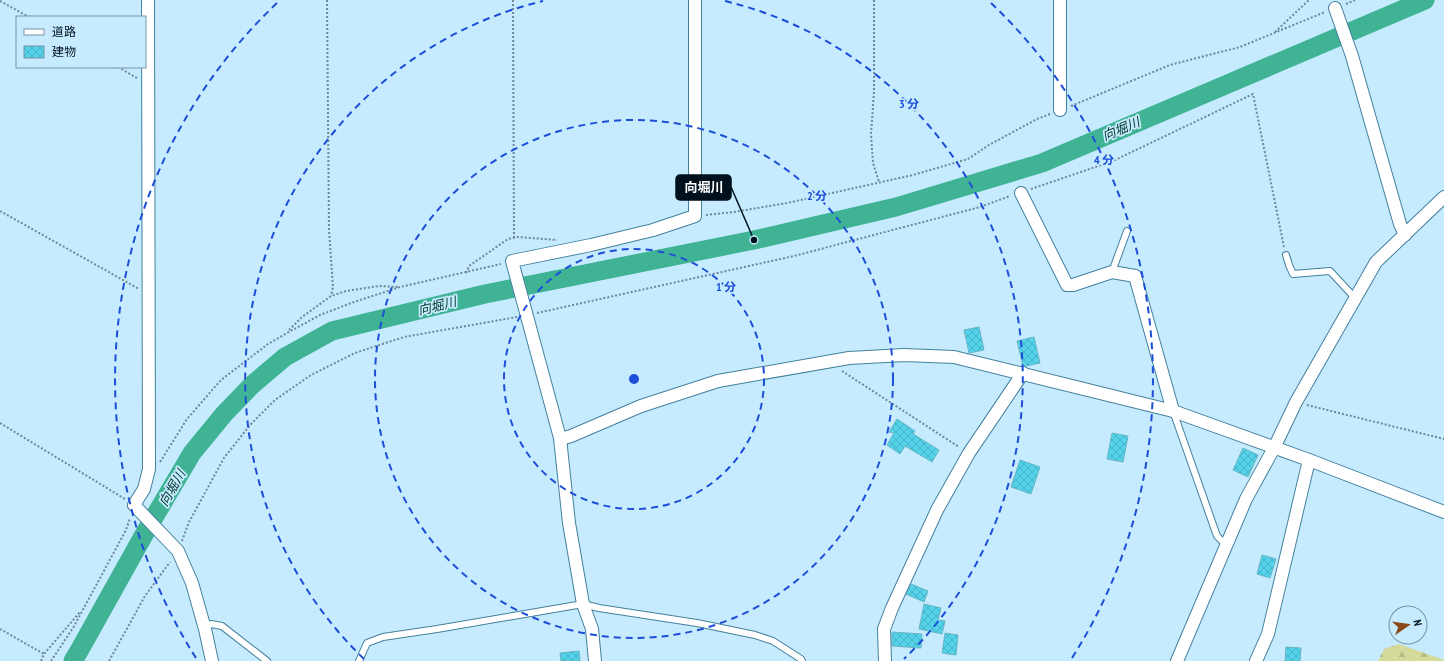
<svg xmlns="http://www.w3.org/2000/svg" width="1444" height="661" font-family="'PT Sans Narrow','Noto Sans JP',sans-serif">
<defs>
<pattern id="forest-firs" width="22" height="20" patternUnits="userSpaceOnUse"><rect width="22" height="20" fill="#d4da99"/><path d="M5 1l3.5 6h-7zM16 11l3.5 6h-7z" fill="#b4ba83"/></pattern>
<pattern id="building-cross-hatch" width="8" height="8" patternUnits="userSpaceOnUse"><rect width="8" height="8" fill="#54d2e9"/><path d="M0 0l8 8M0 8l8-8" fill="none" stroke="#47b3c7"/></pattern>
</defs>
<rect width="100%" height="100%" fill="#c6ebff"/>
<polygon fill="url(#forest-firs)" points="1399,644 1444,660 1444,661 1378,661 1384,649"/>
<g fill="none" stroke-linecap="round" stroke-linejoin="round">
<polyline stroke="#3fb394" stroke-width="19" points="73,661 79,651 146,531 192,453 224,414 252,385 285,357 332,331 485,294 754,240 896,207 1042,163 1425,0"/>
</g>
<g fill="url(#building-cross-hatch)" stroke="#69b5c4">
<polygon points="979,327 984,350 969,353 964,330"/>
<polygon points="1034,337 1040,363 1026,366 1023,366 1017,341"/>
<polygon points="897,419 915,431 913,434 939,450 932,462 905,446 900,454 887,445 894,433 889,432"/>
<polygon points="1112,433 1128,436 1123,462 1107,459"/>
<polygon points="1243,448 1258,455 1248,477 1233,470"/>
<polygon points="1020,460 1040,467 1031,494 1011,487"/>
<polygon points="1262,555 1276,559 1270,578 1257,574"/>
<polygon points="911,584 928,591 924,602 906,594"/>
<polygon points="924,604 941,608 938,620 945,621 942,634 919,629"/>
<polygon points="892,632 922,634 921,648 892,646"/>
<polygon points="945,633 958,635 956,655 942,653"/>
<polygon points="1286,647 1301,648 1300,661 1285,661"/>
<polygon points="579,651 580,661 561,661 560,653"/>
</g>
<g fill="none" stroke-linecap="round" stroke-linejoin="round">
<defs>
<g id="lane">
<polyline points="1286,255 1289,265 1293,274 1330,271 1355,298"/>
<polyline points="1112,272 1127,231"/>
<polyline points="1173,411 1217,536 1226,545"/>
<polyline points="205,629 211,624 222,626 267,661"/>
<polyline points="359,661 367,643 383,637 437,629 583,604 599,608 697,623 755,635 773,641 801,659 802,661"/>
</g>
<g id="street">
<polyline points="148,0 149,469 144,489 134,505 178,551 192,583 205,629 212,661"/>
<polyline points="1060,0 1060,110"/>
<polyline points="1335,8 1352,56 1400,224 1405,235"/>
<polyline points="1021,193 1067,285 1073,285 1112,272 1135,276 1173,411"/>
<polyline points="560,438 564,438 571,436 641,406 718,381 849,358 904,355 954,357 1173,411 1309,460 1444,512"/>
<polyline points="595,661 592,629 583,604 569,523 560,438 512,261 591,245 653,230 695,216 695,0"/>
<polyline points="885,661 884,629 892,608 937,510 969,453 1023,373"/>
<polyline points="1177,661 1246,499 1274,448 1296,402 1376,262 1444,197"/>
<polyline points="1256,661 1268,634 1309,460"/>
</g>
</defs>
<use href="#lane" stroke="#43809e" stroke-width="8"/>
<use href="#street" stroke="#43809e" stroke-width="14"/>
<g stroke="#6c8899" stroke-width="2" stroke-dasharray="2 2" stroke-linecap="butt">
<polyline points="327,0 329,230 333,287 331,296"/>
<polyline points="513,0 514,238"/>
<polyline points="874,0 874,91 871,134 873,163 879,182"/>
<polyline points="0,1 29,17"/>
<polyline points="1346,4 1355,0"/>
<polyline points="1275,32 1309,0"/>
<polyline points="118,67 137,78"/>
<polyline points="1071,106 1170,65 1240,47 1325,12"/>
<polyline points="1031,189 1113,161 1253,94 1284,247"/>
<polyline points="0,211 139,289"/>
<polyline points="706,215 734,212 787,203 913,175 968,159 989,145 1037,119 1050,114"/>
<polyline points="466,273 469,266 508,239 518,237 557,240"/>
<polyline points="537,313 794,256 980,207 1010,196"/>
<polyline points="289,330 302,317 331,296 346,291 379,286 399,287"/>
<polyline points="842,371 959,447"/>
<polyline points="1307,405 1444,439"/>
<polyline points="0,423 125,499"/>
<polyline points="160,462 187,419 221,380 268,344 287,333 320,315 354,302 400,287 501,264"/>
<polyline points="182,541 189,522 224,458 250,425 275,400 311,375 355,353 404,337 517,317"/>
<polyline points="0,629 44,654"/>
<polyline points="41,661 44,654 80,612"/>
<polyline points="51,661 73,628 126,530 130,518"/>
<polyline points="109,661 145,596 170,562"/>
</g>
<use href="#lane" stroke="#fff" stroke-width="6"/>
<use href="#street" stroke="#fff" stroke-width="12"/>
</g>
<g fill="none" stroke="#1d4ed8" stroke-width="2" stroke-dasharray="7 5">
<circle cx="634" cy="379" r="130"/>
<circle cx="634" cy="379" r="259"/>
<path d="M364 659A389 389 0 0 1 543 1M725 1A389 389 0 0 1 904 659"/>
<path d="M196 658A519 519 0 0 1 277 3M991 3A519 519 0 0 1 1072 658"/>
</g>
<g text-anchor="middle" dominant-baseline="central" stroke-width="3.5" stroke-linejoin="round" paint-order="stroke">
<g font-size="13" font-style="italic" fill="#02382b" stroke="#c6ebff">
<text transform="translate(1121 129) rotate(-23)">向堀川</text>
<text transform="translate(437 306) rotate(-14)">向堀川</text>
<text transform="translate(172 488) rotate(-60)">向堀川</text>
</g>
</g>
<circle cx="634" cy="379" r="6" fill="#1d4ed8" stroke="#c6ebff" stroke-width="2"/>
<g font-size="12" text-anchor="middle" font-weight="bold" fill="#1d4ed8" stroke="#c6ebff" stroke-width="3.5" stroke-linejoin="round" paint-order="stroke">
<text x="909" y="108">3 分</text>
<text x="1104" y="164">4 分</text>
<text x="817" y="200">2 分</text>
<text x="726" y="291">1 分</text>
</g>
<path fill="none" stroke="#00111d" stroke-width="1.5" d="M754 240L731 187"/>
<circle fill="#00111d" stroke="#c6ebff" stroke-width="1.5" cx="754" cy="240" r="4"/>
<rect fill="#00111d" stroke="#00111d" stroke-width="1.5" x="676" y="175" width="55" height="25" rx="4"/>
<g font-size="13" text-anchor="middle" font-weight="bold" fill="#fff">
<text x="704" y="192">向堀川</text>
</g>
<rect x="16" y="16" width="130" height="52" fill="#c6ebff" stroke="#7794a5"/>
<rect x="24" y="29" width="20" height="6" fill="#ffffff" stroke="#7794a5"/>
<text x="52" y="36" font-size="12" fill="#00111d">道路</text>
<rect x="24" y="46" width="20" height="12" fill="url(#building-cross-hatch)" stroke="#7794a5"/>
<text x="52" y="56" font-size="12" fill="#00111d">建物</text>
<g transform="translate(1408 625) rotate(77)"><circle r="19" fill="#c6ebff" stroke="#7794a5"/>
<path d="M0-3L7 15L0 10L-7 15Z" fill="#8b4818"/>
<text y="-6" font-size="11" font-weight="bold" text-anchor="middle" fill="#00111d">N</text>
</g>
</svg>
